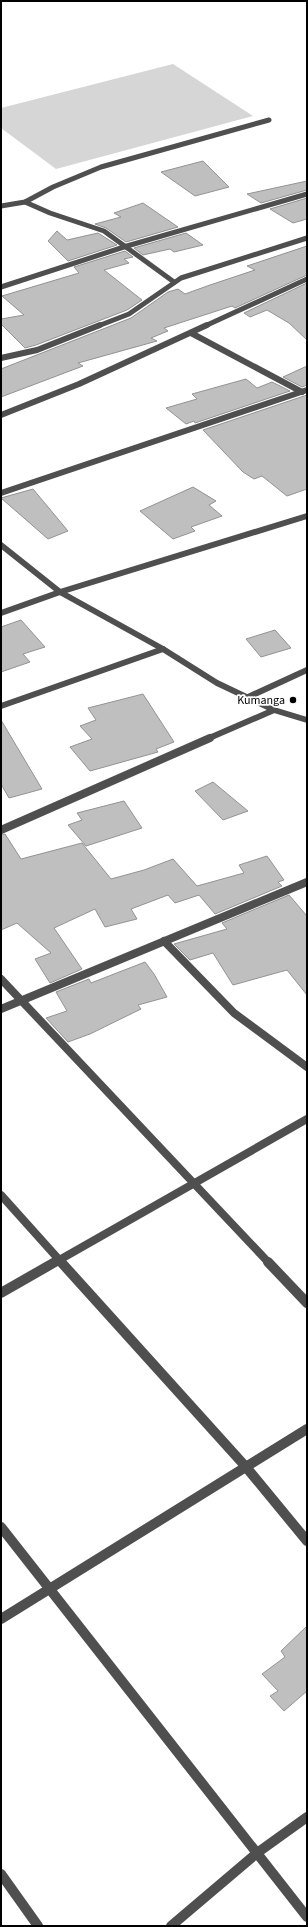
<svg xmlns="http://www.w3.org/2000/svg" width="308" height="1927" font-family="'Source Sans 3',sans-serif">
<rect width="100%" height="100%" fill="#fff"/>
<polygon fill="#d6d6d6" points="173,64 253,116 56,169 1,128 1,108"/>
<g fill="#bfbfbf" stroke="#939393">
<polygon points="203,161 229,187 195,196 161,172"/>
<polygon points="307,181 307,190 261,203 247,194"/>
<polygon points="307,198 307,219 293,223 270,209"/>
<polygon points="143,203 178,227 126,242 106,228 95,224 121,217 114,213"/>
<polygon points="57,231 67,240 98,233 117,245 68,261 48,241"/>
<polygon points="186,233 203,245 174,252 170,249 143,255 134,248"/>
<polygon points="307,246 307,275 235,308 232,306 164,328 168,331 151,338 157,341 78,363 83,366 1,397 1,369 131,318 168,292 178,289 185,294 210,285 255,270 247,266"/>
<polygon points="125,251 133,257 124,259 129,263 104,270 142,300 127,310 36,345 25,348 1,324 1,319 24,315 2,296 79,273 74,267"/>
<polygon points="307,283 307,340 289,323 267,310 250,317 244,313"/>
<polygon points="307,366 307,385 302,387 283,377"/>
<polygon points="246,379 257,388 272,382 290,391 195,423 194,421 186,424 166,408 197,399 192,394"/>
<polygon points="307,395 307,489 287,496 262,476 254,479 243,472 203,430"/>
<polygon points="193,487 216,501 209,505 222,516 191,527 195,531 173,539 140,511"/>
<polygon points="33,489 68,531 48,539 1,498"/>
<polygon points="21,620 45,647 23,654 30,662 1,672 1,627"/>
<polygon points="275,630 291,648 261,657 246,639"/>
<polygon points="143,694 174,742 156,749 158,752 90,771 70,747 92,739 80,726 96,720 88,708"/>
<polygon points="1,720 42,789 9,798 1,784"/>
<polygon points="213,782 248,811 223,820 195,791"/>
<polygon points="124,801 142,828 86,846 68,825 82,820 77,813"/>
<polygon points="5,834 21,859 82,843 111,879 144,870 173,859 197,886 244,873 239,865 267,856 284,880 278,882 282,886 215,914 199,895 175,903 168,895 131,909 137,919 105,927 95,909 54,928 82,969 50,983 35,959 51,953 17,923 1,930 1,835"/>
<polygon points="289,895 307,916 307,995 287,970 233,985 213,953 190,960 174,944 227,929 222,923"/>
<polygon points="145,962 154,974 167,997 138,1005 141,1009 90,1034 68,1042 46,1018 67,1011 56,992 89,979 91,983"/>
<polygon points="307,1626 307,1691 284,1711 270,1696 278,1691 262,1674 285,1657 281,1651"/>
</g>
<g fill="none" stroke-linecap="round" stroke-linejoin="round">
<g stroke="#4f4f4f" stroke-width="5">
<polyline points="25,202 50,213 104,231 174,282"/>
<polyline points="1,287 127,246 307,194"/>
<polyline points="98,326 129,314 181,278 307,238"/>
</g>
<polyline stroke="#4f4f4f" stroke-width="6" points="1,358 37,350 100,325"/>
<g stroke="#4f4f4f" stroke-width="5">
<polyline points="1,206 25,202 53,187 101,167 269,120"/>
<polyline points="205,326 307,279"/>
</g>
<g stroke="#4f4f4f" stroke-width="6">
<polyline points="191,333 302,392"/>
<polyline points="1,415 79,384 207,325"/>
<polyline points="1,493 307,390"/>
<polyline points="1,545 60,592 163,649 217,683 274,710 307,720"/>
<polyline points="1,613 60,592 307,516"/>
<polyline points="246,698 307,670"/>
<polyline points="1,706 163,649"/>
<polyline points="207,739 274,710"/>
</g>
<g stroke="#4f4f4f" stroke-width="8">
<polyline points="1,830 210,738"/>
<polyline points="164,941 234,1013 307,1067"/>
<polyline points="1,979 269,1263"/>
<polyline points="1,1009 307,882"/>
<polyline points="1,1195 62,1263"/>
<polyline points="54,1263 307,1119"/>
</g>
<g stroke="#4f4f4f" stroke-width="10">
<polyline points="61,1262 246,1467 307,1541"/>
<polyline points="268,1262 307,1303"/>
<polyline points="1,1293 55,1262"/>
<polyline points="1,1527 307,1917"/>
<polyline points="1,1619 307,1429"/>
<polyline points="1,1874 38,1926"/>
<polyline points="171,1926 257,1853 307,1817"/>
</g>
</g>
<circle fill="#000" stroke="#fff" stroke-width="1.5" cx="293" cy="700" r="4"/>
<g text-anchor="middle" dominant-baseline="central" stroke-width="3.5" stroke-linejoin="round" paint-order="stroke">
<g font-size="12" fill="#000" stroke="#fff" text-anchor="end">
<text x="285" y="700">Kumanga</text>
</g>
</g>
<rect width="308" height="1927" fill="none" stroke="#000000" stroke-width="4"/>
</svg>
